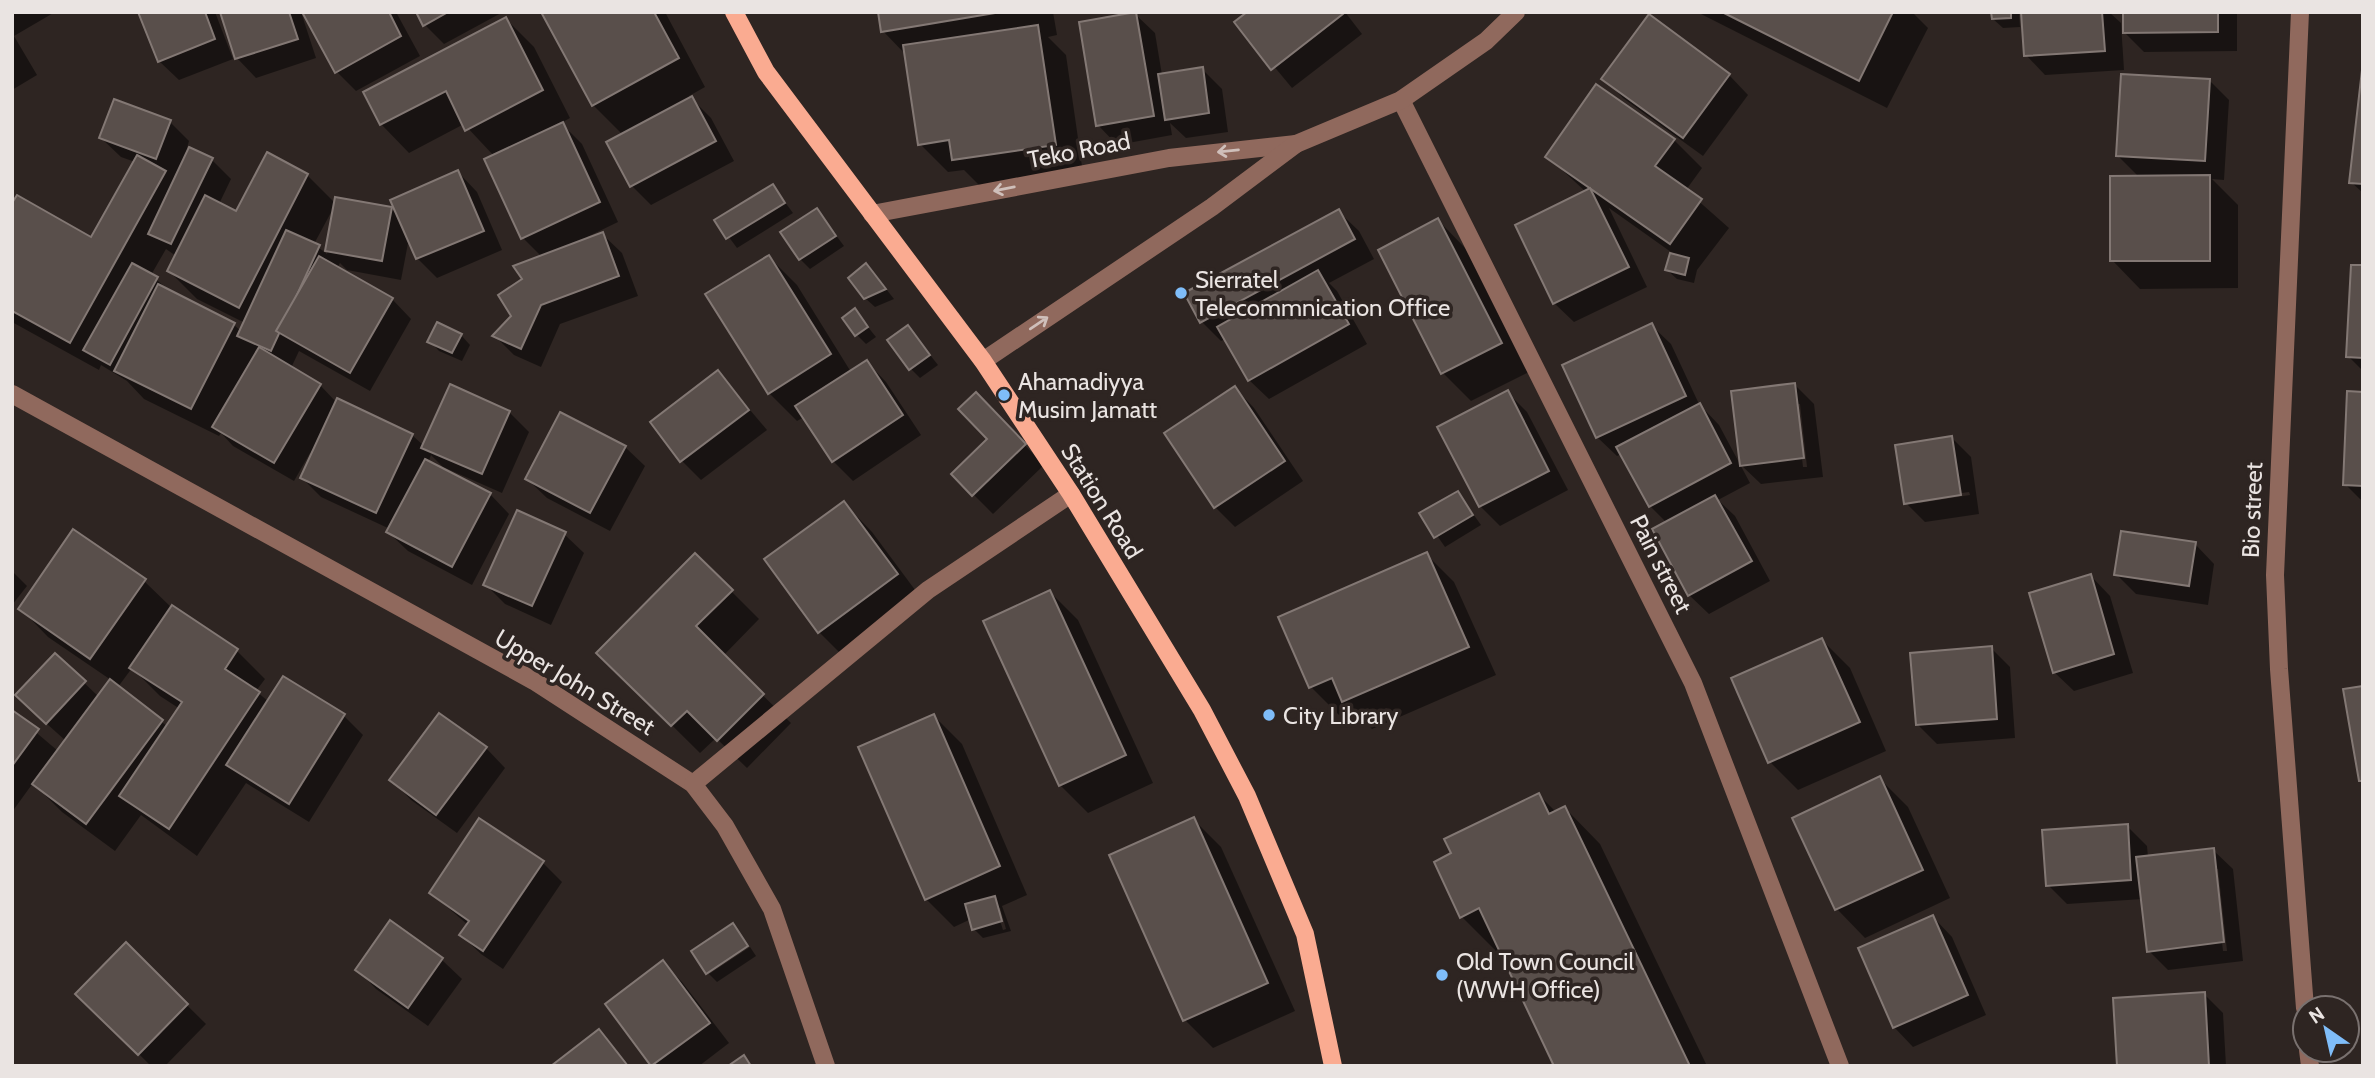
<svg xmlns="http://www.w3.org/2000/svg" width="2375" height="1078" font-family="Cabin,sans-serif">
<rect width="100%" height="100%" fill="#2e2522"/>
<g fill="#0007" fill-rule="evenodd">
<polygon points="12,12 55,12 14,36 37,75 12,90"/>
<polygon points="140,12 215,12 233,59 179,80 159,61"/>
<polygon points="222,12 301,12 316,58 256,78 237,58"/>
<polygon points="304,12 396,12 420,56 356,91 336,71"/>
<polygon points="418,12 503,12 444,44 425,25"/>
<polygon points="543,12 665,12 705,87 689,96 711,118 734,161 651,205 632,186 623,135 593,105"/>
<polygon points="879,12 1053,12 1057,35 1048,37 1066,55 1083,173 982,188 964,170 948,172 920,144 906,55 883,31"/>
<polygon points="1250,12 1345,12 1362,34 1292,88 1237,22"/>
<polygon points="1697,12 1912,12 1928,28 1887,108"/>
<polygon points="1993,12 2019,12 2020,27 2003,28 1993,19"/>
<polygon points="2023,12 2109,12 2121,23 2124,70 2045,75 2026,55"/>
<polygon points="2124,12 2237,12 2237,51 2144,52 2124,32"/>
<polygon points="1135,14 1155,33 1162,75 1202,69 1222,89 1228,132 1186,138 1170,123 1172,135 1117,145 1098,125"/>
<polygon points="1649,17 1729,75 1748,95 1703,156 1623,98 1604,78"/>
<polygon points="506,19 534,47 570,118 561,123 582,144 618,222 587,237 588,239 602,234 622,253 638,296 560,324 541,367 514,355 495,336 514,316 525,280 542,257 523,238 494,156 464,124 409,153 381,124 365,92"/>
<polygon points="2210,81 2229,100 2224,180 2212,179 2238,205 2238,288 2140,289 2112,260 2140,178 2118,156"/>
<polygon points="2363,83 2363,193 2351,182"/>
<path d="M 170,122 L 189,141 L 187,148 L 212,160 L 231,179 L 219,204 L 237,214 L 307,175 L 336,204 L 391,209 L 400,217 L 458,172 L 477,192 L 502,250 L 437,278 L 417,258 L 409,238 L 401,280 L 347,270 L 340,263 L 337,268 L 392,299 L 411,319 L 370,391 L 299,351 L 291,368 L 320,385 L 337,403 L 412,435 L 424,446 L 509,412 L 529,432 L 502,493 L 443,467 L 431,455 L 428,463 L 490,494 L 509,514 L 472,585 L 408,551 L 388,532 L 390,529 L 321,497 L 302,478 L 313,455 L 310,453 L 294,481 L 233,446 L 221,433 L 219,436 L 144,399 L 127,381 L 101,365 L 99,370 L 12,322 L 12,207 L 92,239 L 135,162 L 121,157 L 101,138 ZM 335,205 L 336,205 L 327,254 L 314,244 ZM 166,249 L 176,256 L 169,271 L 197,299 L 245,323 L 241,331 L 234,325 L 172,293 L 151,275 Z"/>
<polygon points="1674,140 1702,168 1686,190 1729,228 1697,270 1694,283 1677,279 1667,270 1678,257 1609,208 1647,287 1574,322 1554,303 1586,192 1547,156"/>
<polygon points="773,186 793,213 737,248 717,221"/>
<polygon points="817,210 844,246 810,269 800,259"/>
<polygon points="1339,212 1359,231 1374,259 1329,283 1337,291 1367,344 1269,399 1249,380 1226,339 1221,341 1202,322"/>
<polygon points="1438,220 1466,249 1529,372 1471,401 1443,373 1380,251"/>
<polygon points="769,257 797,285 851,372 867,362 886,382 921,435 853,481 833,461 804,417 797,421 769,393"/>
<polygon points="2363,267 2363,371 2348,356"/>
<polygon points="875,275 894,299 875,307 865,298"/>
<polygon points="855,311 876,337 866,344 856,334"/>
<polygon points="1651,325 1671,344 1699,404 1719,425 1750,483 1718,500 1735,516 1770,581 1709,614 1689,595 1667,523 1650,506 1622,454 1617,456 1597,437"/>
<polygon points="908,327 938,365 920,378 910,368"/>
<polygon points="461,335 470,345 462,361 439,351 430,341"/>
<polygon points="718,372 767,430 701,480 682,461"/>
<path d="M 1795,385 L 1814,404 L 1823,477 L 1761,484 L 1741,465 ZM 1796,404 L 1800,404 L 1807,467 L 1803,467 Z"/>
<polygon points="1235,388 1254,408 1303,481 1235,527 1215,507"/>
<polygon points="1507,392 1527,412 1568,490 1500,526 1480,506"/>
<polygon points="2363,394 2363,502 2345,484"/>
<polygon points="976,395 1044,465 993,514 953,474 989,439"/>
<path d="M 1951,437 L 1971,457 L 1979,514 L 1925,522 L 1906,503 ZM 1969,492 L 1970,495 L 1919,503 L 1919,499 Z"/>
<polygon points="625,447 645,466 610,531 547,498 527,479"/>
<polygon points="1458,493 1481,525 1445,547 1422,514"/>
<polygon points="844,503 872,532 924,602 847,660 819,632"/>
<polygon points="564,534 584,553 551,625 505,604 485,584"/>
<polygon points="2195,544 2214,564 2208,605 2136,594 2116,574"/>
<polygon points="1426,554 1454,582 1496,675 1372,729 1352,709 1339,715 1311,687"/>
<polygon points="695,555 759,619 723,656 791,723 747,768 716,738 700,753 599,653"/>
<polygon points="12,571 27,586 12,605"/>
<polygon points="2091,576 2110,596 2133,673 2074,691 2054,672"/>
<path d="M 144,581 L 172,608 L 236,650 L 265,679 L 256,691 L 269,702 L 344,716 L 363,735 L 309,822 L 246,783 L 197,856 L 141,815 L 115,851 L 62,812 L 33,783 L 12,812 L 12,712 L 58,751 L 66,741 L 37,715 L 55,655 L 99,697 L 111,680 L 48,637 L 20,608 ZM 132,668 L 160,696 L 180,709 L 168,727 L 118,687 Z"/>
<polygon points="1050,592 1078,620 1153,783 1088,813 1060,785"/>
<polygon points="1822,640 1850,668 1886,751 1798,790 1770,762"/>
<polygon points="1991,648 2010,667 2015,738 1937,744 1917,724"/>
<path d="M 934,716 L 962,744 L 1027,895 L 1002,906 L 1011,931 L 983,938 L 974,929 L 971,919 L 954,927 L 926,899 ZM 996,908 L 1000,908 L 1006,929 L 1003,930 Z"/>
<polygon points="486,748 505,768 457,833 411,800 392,780"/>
<polygon points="1880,779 1908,807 1950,898 1865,938 1837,909 1794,819"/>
<polygon points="1539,795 1556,812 1565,808 1600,844 1707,1066 1554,1066 1501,950 1497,952 1462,917 1453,854"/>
<polygon points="1193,819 1221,847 1295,1011 1213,1048 1185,1020"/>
<path d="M 2127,826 L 2147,846 L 2148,857 L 2213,850 L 2233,869 L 2243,961 L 2168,970 L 2149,951 L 2143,899 L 2067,904 L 2048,885 ZM 2214,869 L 2218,869 L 2227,951 L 2223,951 Z"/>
<polygon points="542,862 562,882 503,969 481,954 461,935 468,925 431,893"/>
<polygon points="1933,917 1952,937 1986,1015 1913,1047 1894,1027"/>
<polygon points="390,923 442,960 462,979 428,1026 376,989 357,969"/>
<polygon points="126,945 206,1024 165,1066 151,1066 78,994"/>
<polygon points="750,947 756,956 717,982 709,974"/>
<polygon points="663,963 682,982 729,1043 699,1066 653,1066 607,1004"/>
<polygon points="2204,994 2223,1013 2226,1066 2119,1066"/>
<polygon points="599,1031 630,1066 554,1066"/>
</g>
<g fill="#594f4b" stroke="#837874" stroke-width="2">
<polygon points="138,12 205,12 215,39 158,62"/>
<polygon points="220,12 289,12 298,39 235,59"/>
<polygon points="302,12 389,12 401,36 335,73"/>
<polygon points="416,12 448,12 423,26"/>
<polygon points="541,12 654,12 679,58 592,106"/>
<polygon points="878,12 1001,12 881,32"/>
<polygon points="1136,12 1154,116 1096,126 1079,22"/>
<polygon points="1247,12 1342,12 1343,14 1271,70 1234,22"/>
<polygon points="1722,12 1893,12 1859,81"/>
<polygon points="1991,12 2011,12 2011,18 1992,19"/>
<polygon points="2021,12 2102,12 2105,51 2024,56"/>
<polygon points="2123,12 2218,12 2218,32 2123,33"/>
<polygon points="1649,14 1730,74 1683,138 1601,79"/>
<polygon points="506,17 543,90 465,131 446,91 380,125 363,92"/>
<polygon points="1038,25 1056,145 952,160 949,140 918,145 903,45"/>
<polygon points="1203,67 1209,113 1165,120 1158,74"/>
<polygon points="2362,70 2363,70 2363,184 2349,183"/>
<polygon points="2121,74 2210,79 2205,161 2116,156"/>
<polygon points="1596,84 1675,139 1655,166 1702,199 1670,244 1545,157"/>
<polygon points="692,96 716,141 630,187 606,142"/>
<polygon points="114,99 171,120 156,159 99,138"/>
<polygon points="563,122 600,202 521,239 484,159"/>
<polygon points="189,147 213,158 171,244 148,234"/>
<polygon points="267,152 308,174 239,308 167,271 205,195 236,211"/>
<polygon points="137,155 166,171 70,343 12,311 12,203 17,195 91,237"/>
<polygon points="458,170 484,231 416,259 390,200"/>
<polygon points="2210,175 2210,261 2110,261 2110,176"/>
<polygon points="773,184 785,203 726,239 714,220"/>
<polygon points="1590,188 1629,267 1553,304 1515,225"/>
<polygon points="335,197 392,207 382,261 325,251"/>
<polygon points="817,208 836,236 799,260 780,232"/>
<polygon points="1339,209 1355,239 1200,323 1184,293"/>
<polygon points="1438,218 1502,343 1441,374 1378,250"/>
<polygon points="286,230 320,245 271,351 237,336"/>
<polygon points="603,232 619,276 541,305 521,349 492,336 511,316 498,295 522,279 513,266"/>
<polygon points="1670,253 1689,258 1685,275 1665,270"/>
<polygon points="769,255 831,354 768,394 705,294"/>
<polygon points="319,256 393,298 350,373 276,331"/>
<polygon points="132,263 158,277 110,365 83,350"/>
<polygon points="866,263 886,289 864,299 848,278"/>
<polygon points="2351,265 2363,265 2363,358 2346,357"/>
<polygon points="1318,270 1349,324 1248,381 1217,327"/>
<polygon points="158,284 235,323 191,409 114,371"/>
<polygon points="855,308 868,327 855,336 842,318"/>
<polygon points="437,322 462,334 452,353 427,342"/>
<polygon points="1652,323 1686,396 1596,438 1562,365"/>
<polygon points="908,325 930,355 909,370 887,340"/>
<polygon points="259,347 321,384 274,463 212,427"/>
<polygon points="867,360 903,415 832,462 795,406"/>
<polygon points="718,370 749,410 680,462 650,422"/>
<polygon points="1795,383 1804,458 1740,466 1731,391"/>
<polygon points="450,384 510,411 482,474 421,448"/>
<polygon points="1235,386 1285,461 1214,508 1164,433"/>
<polygon points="1508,390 1549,471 1479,507 1437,427"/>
<polygon points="2347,391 2363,392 2363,486 2343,485"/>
<polygon points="976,392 1026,444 972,496 951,474 987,439 958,409"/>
<polygon points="337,398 413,434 376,513 300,478"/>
<polygon points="1700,403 1731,463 1649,507 1616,447"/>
<polygon points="560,412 626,446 590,513 525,479"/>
<polygon points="1952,436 1961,495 1904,504 1895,445"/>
<polygon points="425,459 491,493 452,567 386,532"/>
<polygon points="1458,491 1473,515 1434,538 1419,513"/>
<polygon points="1715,495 1752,561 1688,596 1652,529"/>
<polygon points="844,501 898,574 818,633 764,559"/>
<polygon points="517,510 566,532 532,606 483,585"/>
<polygon points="73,529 146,579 90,659 18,609"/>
<polygon points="2121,531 2196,542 2189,586 2114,575"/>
<polygon points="1427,552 1469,647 1342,702 1332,678 1309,688 1278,617"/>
<polygon points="695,553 733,590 696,626 764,694 717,741 687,711 671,726 596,653"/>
<polygon points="2091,574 2114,654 2053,673 2029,593"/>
<polygon points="1050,590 1126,755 1059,786 983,621"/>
<polygon points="172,605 238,649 225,669 260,692 169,829 119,796 182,702 129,668"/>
<polygon points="1822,638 1860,722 1768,763 1731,678"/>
<polygon points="1992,646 1997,719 1916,725 1910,653"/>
<polygon points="55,653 86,681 46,724 15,695"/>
<polygon points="283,676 345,714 289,804 226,765"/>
<polygon points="110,679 163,720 86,824 32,784"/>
<polygon points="2363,686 2363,781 2359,781 2343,689"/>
<polygon points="12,710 39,729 12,766"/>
<polygon points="439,713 487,747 436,815 389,780"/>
<polygon points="934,714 1000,866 925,900 858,747"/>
<polygon points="1880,776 1923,870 1835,910 1792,818"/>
<polygon points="1539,793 1549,814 1565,806 1690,1066 1550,1066 1553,1064 1479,908 1460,918 1434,862 1451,853 1444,839"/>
<polygon points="1194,817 1268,983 1183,1021 1109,855"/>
<polygon points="479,818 544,861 483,951 459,935 469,921 429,893"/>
<polygon points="2128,824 2131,880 2046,886 2042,830"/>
<polygon points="2214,848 2224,942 2147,952 2136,857"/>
<polygon points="995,896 1002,921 972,930 965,904"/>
<polygon points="1933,915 1968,995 1893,1028 1858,948"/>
<polygon points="390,920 443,958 408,1008 355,970"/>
<polygon points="733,923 748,946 706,974 691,951"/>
<polygon points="126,942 188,1004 138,1055 75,994"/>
<polygon points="663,960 710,1023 651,1066 605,1004"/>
<polygon points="2205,992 2209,1066 2117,1066 2113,998"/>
<polygon points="599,1029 628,1066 551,1066"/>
<polygon points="744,1055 751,1066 728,1066"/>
</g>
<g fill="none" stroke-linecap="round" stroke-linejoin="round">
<g stroke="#90695d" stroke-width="18">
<polyline points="2300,12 2275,575 2279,669 2305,1008"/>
<polyline points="1401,100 1693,683 1840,1066"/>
<polyline points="872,214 1169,158 1296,144"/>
<polyline points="983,361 1212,207 1296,144 1401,100 1486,41 1516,12"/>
<polyline points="12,394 534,681 693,784 725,826 772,909 826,1066"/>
<polyline points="693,784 928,590 1071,494"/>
<polyline points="2308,1050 2310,1066"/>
</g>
<polyline stroke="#faab91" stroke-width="18" points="734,12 766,72 983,361 1071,494 1202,710 1247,796 1305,934 1333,1066"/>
</g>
<defs><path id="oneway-shaft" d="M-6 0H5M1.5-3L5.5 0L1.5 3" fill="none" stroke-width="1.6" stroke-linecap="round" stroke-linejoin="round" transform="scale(1.75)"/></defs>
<g stroke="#cfbfba">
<use href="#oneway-shaft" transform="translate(1228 151) rotate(174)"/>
<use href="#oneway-shaft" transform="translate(1004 189) rotate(169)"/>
<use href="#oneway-shaft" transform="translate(1039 323) rotate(-34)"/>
</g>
<g fill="#7fbdf9" stroke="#2e2522" stroke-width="2.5">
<circle cx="1181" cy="293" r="7"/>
<circle cx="1004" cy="395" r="7"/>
<circle cx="1269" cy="715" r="7"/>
<circle cx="1442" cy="975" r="7"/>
</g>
<g text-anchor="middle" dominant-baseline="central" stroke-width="7" stroke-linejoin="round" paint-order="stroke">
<g font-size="24" fill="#eae4e2" stroke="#2e2522">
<text transform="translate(1079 150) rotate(-11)">Teko Road</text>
<text transform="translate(1102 501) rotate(58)">Station Road</text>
<text transform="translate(2252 510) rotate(-88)">Bio street</text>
<text transform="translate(1661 564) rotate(63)">Pain street</text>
<text transform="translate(575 682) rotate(31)">Upper John Street</text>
</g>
<g font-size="24" fill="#eae4e2" stroke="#2e2522" text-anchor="start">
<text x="1195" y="279">Sierratel<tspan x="1195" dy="28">Telecommnication Office</tspan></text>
<text x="1018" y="381">Ahamadiyya<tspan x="1018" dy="28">Musim Jamatt</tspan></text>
<text x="1283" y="715">City Library</text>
<text x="1456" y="961">Old Town Council<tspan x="1456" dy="28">(WWH Office)</tspan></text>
</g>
</g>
<rect width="2375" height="1078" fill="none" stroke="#eae4e2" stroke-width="28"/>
<g transform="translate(2326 1029) rotate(326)"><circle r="33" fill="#2e2522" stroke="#79716f" stroke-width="2"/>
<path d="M0-5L12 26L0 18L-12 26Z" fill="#7fbdf9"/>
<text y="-10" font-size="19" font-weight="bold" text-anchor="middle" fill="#eae4e2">N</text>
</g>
</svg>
